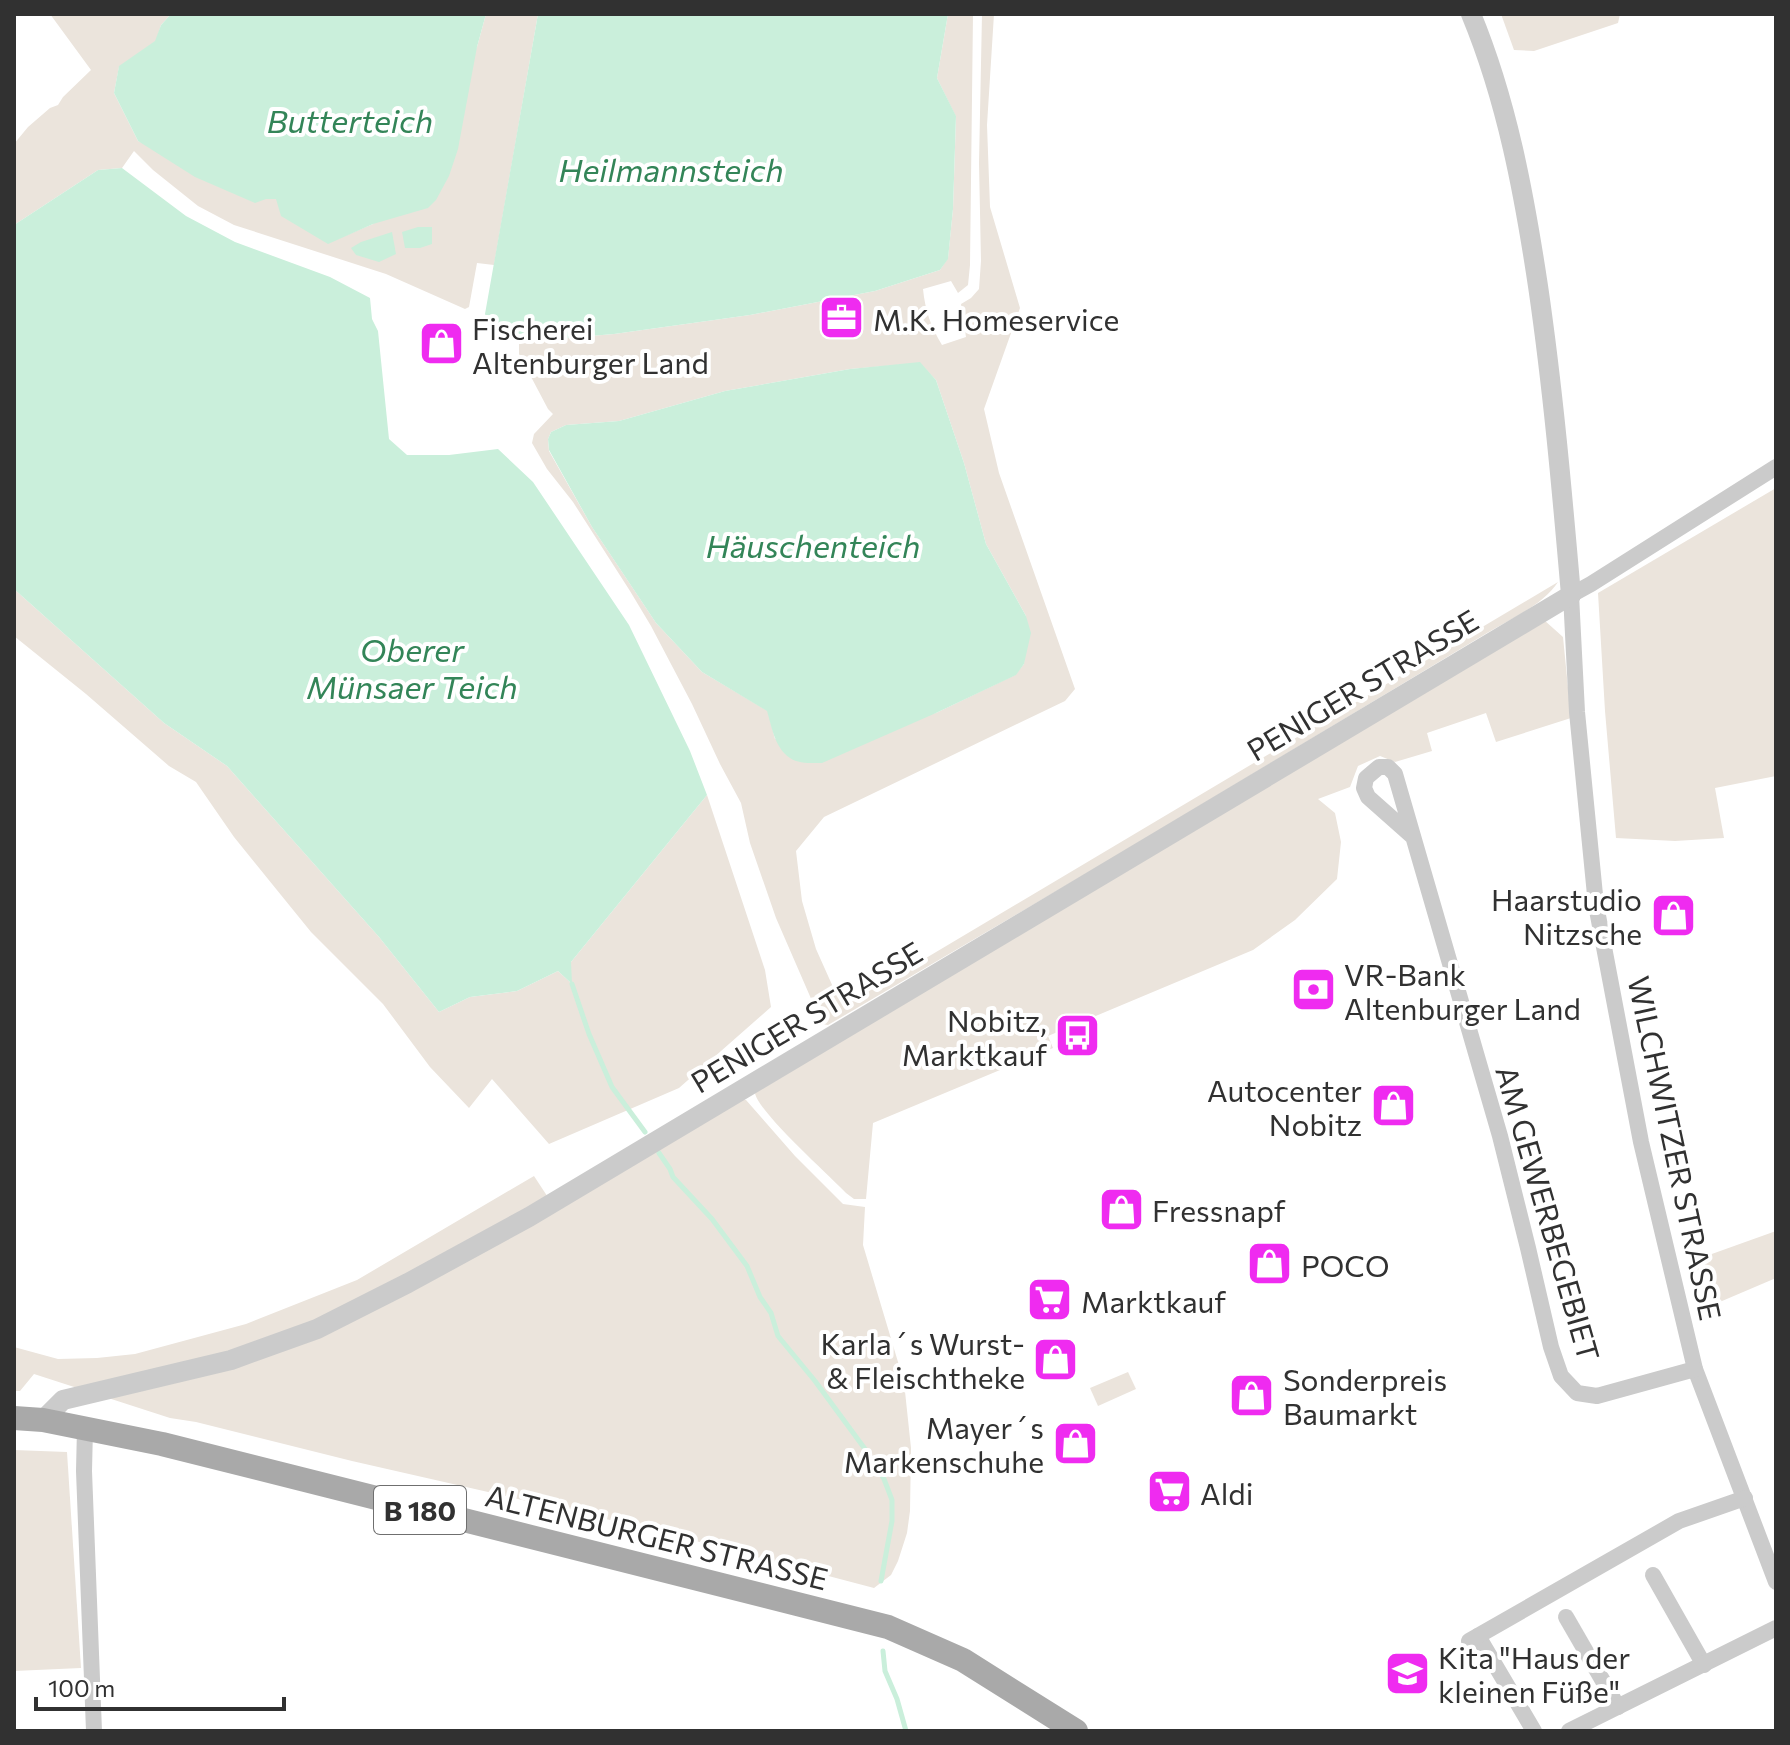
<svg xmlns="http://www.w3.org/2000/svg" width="1790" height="1745" font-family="Commissioner,sans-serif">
<rect width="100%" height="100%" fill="#fff"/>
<g fill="#ebe4dc" fill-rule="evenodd">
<polygon points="50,14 171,14 161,25 156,41 119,67 114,93 138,141 266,199 277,199 328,243 373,224 477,47 486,14 538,14 494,265 477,263 469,307 465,309 386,274 234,225 198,206 153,170 134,151 122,168 98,170 14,225 14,144 28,127 50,108 58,105 63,97 91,70"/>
<path d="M 948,14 L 973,14 L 970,265 L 968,285 L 958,293 L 951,281 L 923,289 C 925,310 931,327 942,345 L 966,337 L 961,304 L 971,298 L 979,289 L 981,261 L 979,163 L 982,14 L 994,14 L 987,125 L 990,207 L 1020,308 L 984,409 L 999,473 L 1075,689 L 1065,701 L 824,817 L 796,851 L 802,901 L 816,949 L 833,987 L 849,995 L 884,983 L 1558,582 C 1542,606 1510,619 1487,633 L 1111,859 L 828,1025 L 822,1024 L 819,1017 L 776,918 L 750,843 L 741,803 L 720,764 L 692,704 L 651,626 L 630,591 L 573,502 L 547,469 L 532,443 L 534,434 L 553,414 L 548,409 L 519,354 L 519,342 L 614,334 L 750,315 L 875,291 L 940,270 L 948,258 L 953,209 L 956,117 L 937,78 ZM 920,363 L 936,380 L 964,463 L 986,544 L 1026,616 L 1024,664 L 1015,675 L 936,713 L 775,739 L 768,711 L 702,672 L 656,623 L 592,527 L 549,451 L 548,439 L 551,432 L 566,425 L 619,421 L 725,391 L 850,369 Z"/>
<polygon points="1501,14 1620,14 1618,23 1534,51 1514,50"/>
<polygon points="1776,488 1776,776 1715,788 1724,838 1675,841 1616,838 1605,711 1598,593"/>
<polygon points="14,589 164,723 227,766 379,937 439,1012 470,997 517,991 558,971 571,983 571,962 707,795 765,970 771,1007 679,1088 549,1144 492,1079 469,1108 430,1067 383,1004 311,932 234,837 196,782 169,766 86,694 14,636"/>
<path d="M 1544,620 L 1563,637 L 1571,718 L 1496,742 L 1486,713 L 1427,733 L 1432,751 L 1395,762 L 1380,756 L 1358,766 L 1350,787 L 1318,799 L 1335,813 L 1341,842 L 1337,879 L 1295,920 L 1253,950 L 1048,1036 L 1053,1048 L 873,1123 L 866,1199 L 854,1199 L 846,1193 C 829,1175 758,1112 755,1093 Z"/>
<polygon points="741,1099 746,1100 795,1156 843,1204 865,1207 863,1245 904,1382 911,1448 910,1511 907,1533 898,1561 891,1575 874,1588 654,1530 352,1461 196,1422 170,1418 34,1374 20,1391 14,1391 14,1347 58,1359 97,1358 135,1354 246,1324 357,1280 534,1176 555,1208"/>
<polygon points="1776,1231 1776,1278 1708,1307 1695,1260"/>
<polygon points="1128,1372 1136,1389 1098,1406 1090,1388"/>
<polygon points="14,1450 67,1452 81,1668 14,1671"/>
</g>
<g fill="#caefdb">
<polygon points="171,14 486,14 477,47 458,149 449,176 436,200 428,208 373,224 328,244 281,216 276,199 266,199 255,203 195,177 138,141 114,93 119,66 155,41 161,25"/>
<polygon points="538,14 948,14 937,78 956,116 953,209 948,259 940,270 875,291 750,315 614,334 519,342 495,335 485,314"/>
<polygon points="122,168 186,216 235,242 330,277 370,298 372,319 378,331 389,439 407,455 449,455 498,449 533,482 629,625 690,751 707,795 571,962 572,984 558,971 517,991 470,997 439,1012 379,937 227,766 164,723 14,589 14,225 98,170"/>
<polygon points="418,227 432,227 432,244 420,248 405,248 402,232"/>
<polygon points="392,232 396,254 379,262 356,255 351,248 361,242"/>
<path d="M 920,362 L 936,380 L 964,463 L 986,544 L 1026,616 L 1031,633 L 1024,664 L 1016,675 L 936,713 L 822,763 C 813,763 798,764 790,758 C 775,748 772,728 767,711 L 702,672 L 656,623 L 592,527 L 549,450 L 548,439 L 551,432 L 566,425 L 619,421 L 725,391 L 850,369 Z"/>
</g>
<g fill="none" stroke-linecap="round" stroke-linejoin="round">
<g stroke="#caefdb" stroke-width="5">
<polyline points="572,984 589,1034 612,1087 645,1132"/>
<polyline points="659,1153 670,1169 673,1177 712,1219 747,1266 760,1297 771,1313 778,1336 815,1381 865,1449 884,1479 892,1500 892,1521 881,1581"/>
<polyline points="883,1651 885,1671 897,1699 906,1731"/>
</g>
<g stroke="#cbcbcb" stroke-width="16">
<polyline points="1776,467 1591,584 1571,595 1577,712 1596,905 1641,1142 1695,1369 1776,1582"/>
<polyline points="1412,836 1368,797 1364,788 1366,778 1379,767 1388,767 1395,774 1500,1136 1528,1248 1551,1347 1561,1376 1577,1393 1597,1396 1695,1369"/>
<polyline points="85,1428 84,1471 94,1731"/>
<polyline points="1653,1575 1704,1665"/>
<polyline points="1566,1617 1618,1707"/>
<polyline points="1478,1636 1534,1731"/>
<polyline points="1469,1641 1679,1521 1745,1498"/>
<polyline points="1569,1731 1776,1628"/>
</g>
<path stroke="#cbcbcb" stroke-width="20" d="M 43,1420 L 63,1400 L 231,1360 L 317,1329 L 408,1283 L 529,1217 L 1571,595 C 1562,491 1553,389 1538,286 C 1524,193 1507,101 1471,14"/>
<polyline stroke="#a9a9a9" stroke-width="24" points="14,1418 43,1420 162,1444 888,1627 963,1660 1076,1731"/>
</g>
<defs>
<symbol id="office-square" viewBox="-11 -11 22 22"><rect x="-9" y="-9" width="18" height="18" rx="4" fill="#ef2bf0" stroke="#fff"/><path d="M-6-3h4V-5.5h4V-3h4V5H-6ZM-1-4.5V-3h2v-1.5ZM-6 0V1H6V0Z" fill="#fff"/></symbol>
<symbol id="shop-square" viewBox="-11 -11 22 22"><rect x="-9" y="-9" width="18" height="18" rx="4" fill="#ef2bf0" stroke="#fff"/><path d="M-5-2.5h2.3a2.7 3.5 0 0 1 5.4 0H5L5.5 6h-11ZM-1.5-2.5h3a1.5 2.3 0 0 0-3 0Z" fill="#fff"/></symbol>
<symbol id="bank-square" viewBox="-11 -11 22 22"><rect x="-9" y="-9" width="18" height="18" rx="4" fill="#ef2bf0" stroke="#fff"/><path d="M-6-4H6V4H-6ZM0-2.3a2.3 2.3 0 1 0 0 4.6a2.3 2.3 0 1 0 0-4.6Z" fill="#fff"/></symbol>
<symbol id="bus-square" viewBox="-11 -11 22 22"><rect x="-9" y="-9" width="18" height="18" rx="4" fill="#ef2bf0" stroke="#fff"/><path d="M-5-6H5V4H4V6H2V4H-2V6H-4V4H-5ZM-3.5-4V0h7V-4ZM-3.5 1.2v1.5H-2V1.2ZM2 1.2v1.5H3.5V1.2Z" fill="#fff"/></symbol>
<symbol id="supermarket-square" viewBox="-11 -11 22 22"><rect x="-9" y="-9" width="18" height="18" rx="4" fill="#ef2bf0" stroke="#fff"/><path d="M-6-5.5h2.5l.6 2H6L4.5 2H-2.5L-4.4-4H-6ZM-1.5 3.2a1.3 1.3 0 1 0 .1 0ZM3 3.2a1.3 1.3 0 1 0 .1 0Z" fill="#fff"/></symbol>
<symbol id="school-square" viewBox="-11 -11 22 22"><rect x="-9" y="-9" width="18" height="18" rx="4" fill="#ef2bf0" stroke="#fff"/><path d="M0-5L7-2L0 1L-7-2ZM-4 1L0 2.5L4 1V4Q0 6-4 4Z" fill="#fff"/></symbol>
</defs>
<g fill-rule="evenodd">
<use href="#office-square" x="816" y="292" width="51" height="51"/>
<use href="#shop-square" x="416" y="318" width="51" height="51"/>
<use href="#shop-square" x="1648" y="890" width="51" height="51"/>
<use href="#bank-square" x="1288" y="964" width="51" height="51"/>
<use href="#bus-square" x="1052" y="1010" width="51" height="51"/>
<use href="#shop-square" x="1368" y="1080" width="51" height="51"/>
<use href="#shop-square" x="1096" y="1184" width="51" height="51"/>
<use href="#shop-square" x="1244" y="1238" width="51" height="51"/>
<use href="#supermarket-square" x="1024" y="1274" width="51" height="51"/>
<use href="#shop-square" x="1030" y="1334" width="51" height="51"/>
<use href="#shop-square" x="1226" y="1370" width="51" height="51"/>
<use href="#shop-square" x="1050" y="1418" width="51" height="51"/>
<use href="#supermarket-square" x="1144" y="1466" width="51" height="51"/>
<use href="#school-square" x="1382" y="1648" width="51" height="51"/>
</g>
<g text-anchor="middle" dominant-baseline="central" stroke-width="8" stroke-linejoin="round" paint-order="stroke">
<rect fill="#fff" stroke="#6f6f6f" stroke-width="2" x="374" y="1486" width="92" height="48" rx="6"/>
<g font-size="28" font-weight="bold" fill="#313131">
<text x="420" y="1510">B 180</text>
</g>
<g font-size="30" fill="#313131" stroke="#fff" text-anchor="start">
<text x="873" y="318">M.K. Homeservice</text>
<text x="472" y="327">Fischerei<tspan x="472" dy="34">Altenburger Land</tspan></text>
<text x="1642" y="898" text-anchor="end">Haarstudio<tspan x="1642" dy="34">Nitzsche</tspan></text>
<text x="1344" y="973">VR-Bank<tspan x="1344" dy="34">Altenburger Land</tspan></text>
<text x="1047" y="1019" text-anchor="end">Nobitz,<tspan x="1047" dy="34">Marktkauf</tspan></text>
<text x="1362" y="1089" text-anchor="end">Autocenter<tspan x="1362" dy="34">Nobitz</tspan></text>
<text x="1152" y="1209">Fressnapf</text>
<text x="1301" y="1264">POCO</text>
<text x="1081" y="1300">Marktkauf</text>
<text x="1025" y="1342" text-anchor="end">Karla´s Wurst-<tspan x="1025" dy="34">&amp; Fleischtheke</tspan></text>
<text x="1283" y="1378">Sonderpreis<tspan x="1283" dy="34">Baumarkt</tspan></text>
<text x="1044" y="1426" text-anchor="end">Mayer´s<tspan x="1044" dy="34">Markenschuhe</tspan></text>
<text x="1200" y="1492">Aldi</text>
<text x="1438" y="1656">Kita "Haus der<tspan x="1438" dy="34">kleinen Füße"</tspan></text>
</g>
<g font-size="30" fill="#313131" stroke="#fff">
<text transform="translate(1362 684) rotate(-31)">PENIGER STRASSE</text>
<text transform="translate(806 1016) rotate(-31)">PENIGER STRASSE</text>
<text transform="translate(1676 1148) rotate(78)">WILCHWITZER STRASSE</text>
<text transform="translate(1549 1213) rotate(74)">AM GEWERBEGEBIET</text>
<text transform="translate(657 1536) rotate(14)">ALTENBURGER STRASSE</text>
</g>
<g font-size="32" font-style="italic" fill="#338558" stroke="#fff">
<text x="350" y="120">Butterteich</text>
<text x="671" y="169">Heilmannsteich</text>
<text x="813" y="545">Häuschenteich</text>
<text x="412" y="649">Oberer<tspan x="412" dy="37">Münsaer Teich</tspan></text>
</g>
</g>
<rect width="1790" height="1745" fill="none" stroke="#313131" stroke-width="32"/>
<path d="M36 1697v12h248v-12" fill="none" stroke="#313131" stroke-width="4"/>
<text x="48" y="1697" font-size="24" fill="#313131" stroke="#ffffff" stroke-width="6" paint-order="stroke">100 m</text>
</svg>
